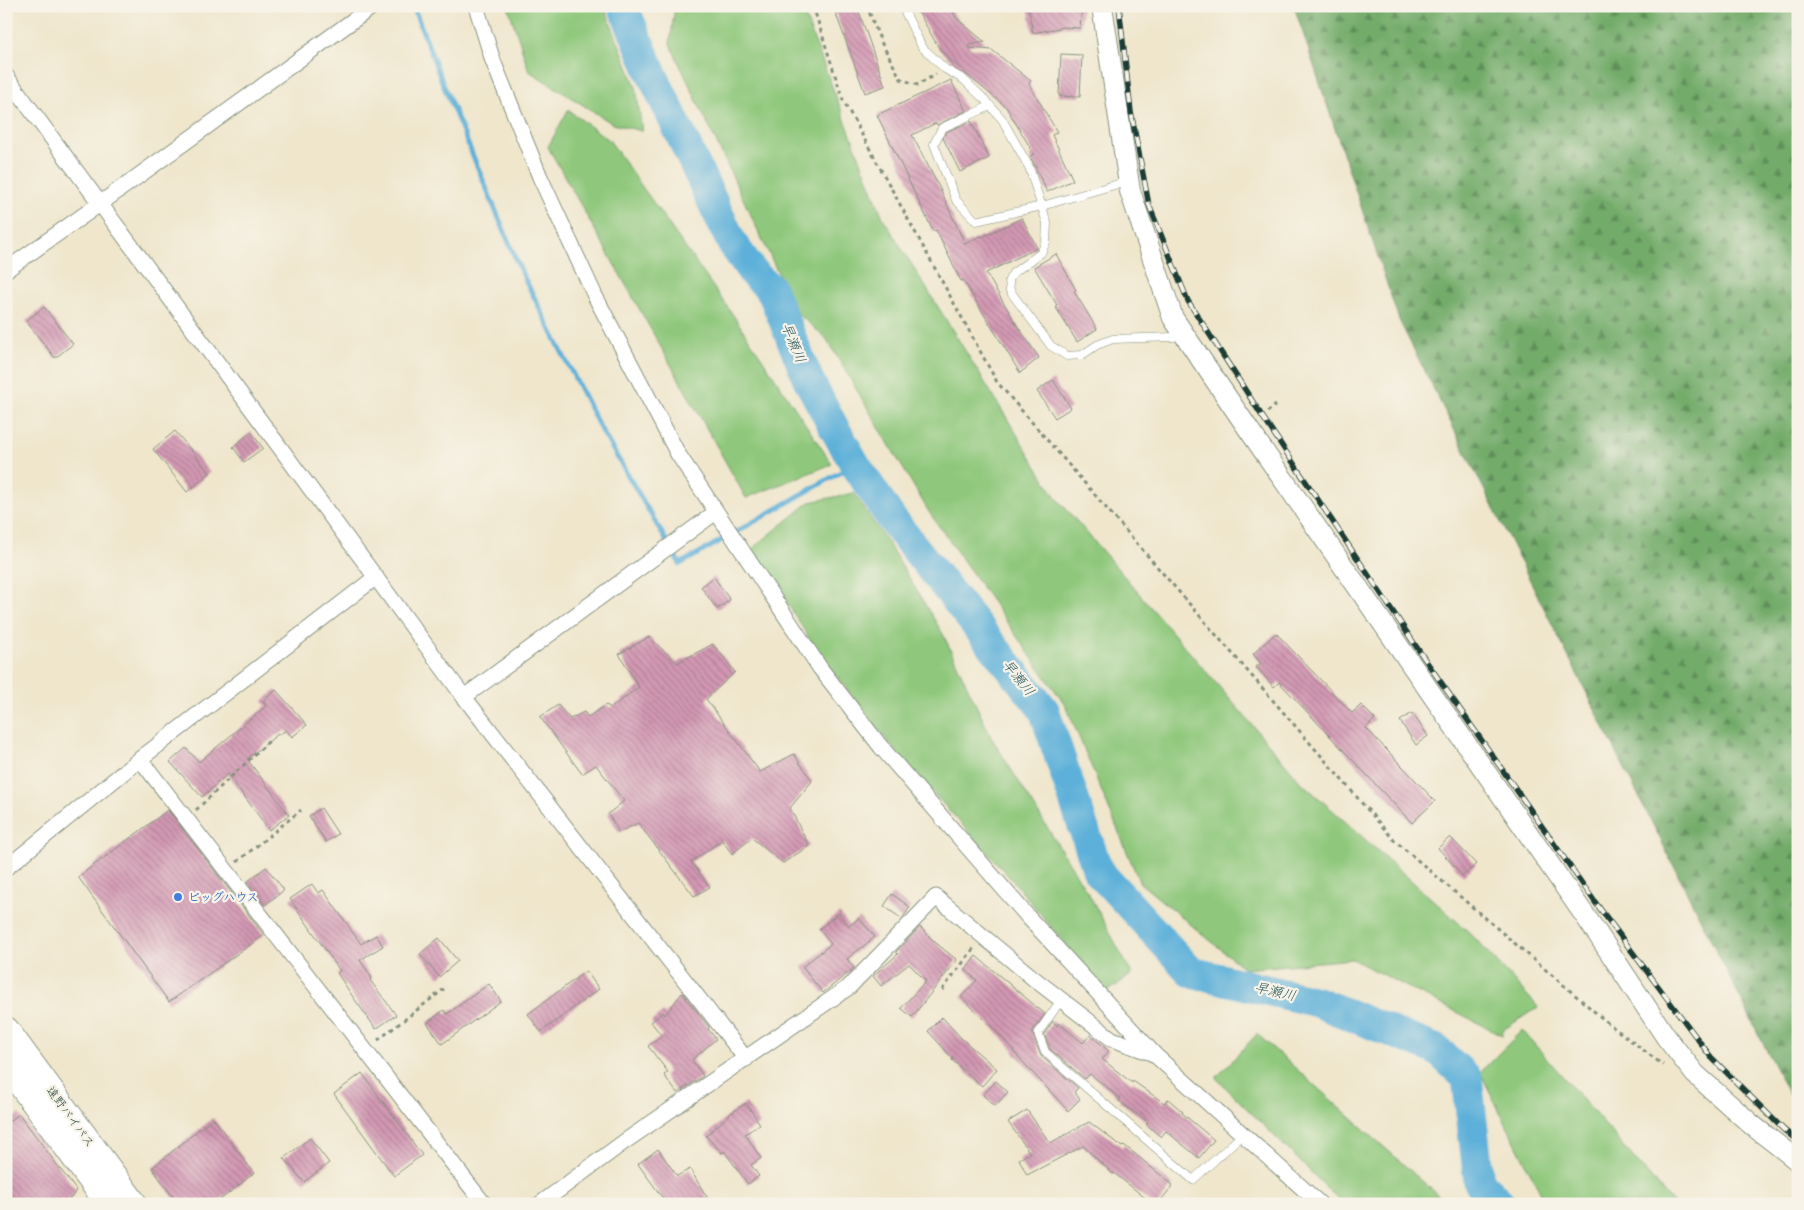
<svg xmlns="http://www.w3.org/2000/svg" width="1804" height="1210" font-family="Kalam,'Klee One',sans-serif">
<defs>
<pattern id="forest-firs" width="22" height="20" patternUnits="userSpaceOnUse" patternTransform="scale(1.25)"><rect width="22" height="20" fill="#73ac6b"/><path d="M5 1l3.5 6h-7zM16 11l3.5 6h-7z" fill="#5e8d59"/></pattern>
<pattern id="building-back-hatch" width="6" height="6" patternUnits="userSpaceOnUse" patternTransform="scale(1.25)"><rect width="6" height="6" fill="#d398b3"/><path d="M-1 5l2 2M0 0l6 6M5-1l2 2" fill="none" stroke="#ab7d92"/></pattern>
</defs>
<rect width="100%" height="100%" fill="#f7f3e8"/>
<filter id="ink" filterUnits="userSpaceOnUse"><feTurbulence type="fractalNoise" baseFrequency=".02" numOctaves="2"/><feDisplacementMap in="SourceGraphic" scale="10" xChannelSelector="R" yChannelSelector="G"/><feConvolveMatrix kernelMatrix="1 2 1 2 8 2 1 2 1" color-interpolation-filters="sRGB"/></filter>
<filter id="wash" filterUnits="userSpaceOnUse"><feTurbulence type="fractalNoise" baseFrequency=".0096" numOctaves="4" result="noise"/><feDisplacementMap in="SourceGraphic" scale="20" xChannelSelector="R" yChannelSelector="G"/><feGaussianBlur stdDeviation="1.12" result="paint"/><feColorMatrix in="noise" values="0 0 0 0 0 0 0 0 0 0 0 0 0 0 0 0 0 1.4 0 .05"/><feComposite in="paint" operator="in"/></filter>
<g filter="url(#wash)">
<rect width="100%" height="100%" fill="#efe6cc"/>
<g fill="#8fc87b" stroke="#578258">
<polygon points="508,6 604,6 636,87 642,131 613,124 529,71"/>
<polygon points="675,6 801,6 883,218 1055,496 1302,783 1471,934 1538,1007 1503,1030 1502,1035 1352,959 1245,969 1140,883 1066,706 929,512 826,338 797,313 670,44"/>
<polygon points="568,110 609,140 733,315 832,464 746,498 548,147"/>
<polygon points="854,493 889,545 943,634 991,737 1091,898 1132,974 1106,993 1013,881 897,753 817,651 753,548 810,502"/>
<polygon points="1522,1030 1674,1204 1546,1204 1480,1072"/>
<polygon points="1257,1034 1448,1204 1343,1204 1216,1078"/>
</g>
<polygon fill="url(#forest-firs)" stroke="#497450" points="1294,6 1798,6 1798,1091 1789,1095 1399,320"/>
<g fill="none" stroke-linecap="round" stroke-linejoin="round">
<polyline stroke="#5db0d9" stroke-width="5" points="413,6 443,84 520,269 599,426 680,564 855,464"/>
<polyline stroke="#5db0d9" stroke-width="31" points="623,6 651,72 732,243 754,274 771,289 808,379 833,426 855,464 893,521 1044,710 1098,871 1191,972 1317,1002 1437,1050 1467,1078 1479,1182 1501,1204"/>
</g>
<g id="blocks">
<g fill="url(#building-back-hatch)">
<polygon points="833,6 857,6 885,86 865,93"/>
<polygon points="915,6 950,6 956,18 985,42 969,45 970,48 992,50 1031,81 1029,84 1057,132 1052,135 1073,180 1047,192 1030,156 1034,154 1006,107 965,73 940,50"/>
<polygon points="1028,6 1082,6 1080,28 1064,27 1033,33"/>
<polygon points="1061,54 1082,55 1080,97 1059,96"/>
<polygon points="951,80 966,111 937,125 936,123 912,135 939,187 965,244 981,236 982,237 1022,218 1037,248 986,273 1015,322 1039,358 1020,373 963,280 961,281 936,230 933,231 877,115"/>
<polygon points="971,121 989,158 960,172 943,138 946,132"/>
<polygon points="1056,254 1076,290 1074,291 1097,329 1077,342 1055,306 1057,305 1034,267"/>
<polygon points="44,307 73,344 55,358 26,321"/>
<polygon points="1053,380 1071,408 1055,418 1037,391"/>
<polygon points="175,431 210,473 187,492 153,449"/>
<polygon points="251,432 263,448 244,462 233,447"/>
<polygon points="714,577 730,600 717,609 701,587"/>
<polygon points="1276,633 1352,713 1361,705 1375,719 1366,728 1435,801 1412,823 1279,682 1274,687 1256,667 1261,663 1253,654"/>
<polygon points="649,637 677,663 713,644 735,672 706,699 760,772 794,754 812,781 790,808 809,846 783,863 752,838 732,854 722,840 691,862 710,887 694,896 638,823 619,832 608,814 624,801 596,765 582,774 540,717 558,705 570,719 584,712 588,717 606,705 611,708 639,687 619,654"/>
<polygon points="276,690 307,725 292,737 286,730 279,735 278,734 247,759 289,815 269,830 228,774 202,797 170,762 186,748 199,762 266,706 263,701"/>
<polygon points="1412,713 1428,736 1416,745 1400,721"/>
<polygon points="321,808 338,834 326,842 309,816"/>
<polygon points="168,810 264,935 169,1002 78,877"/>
<polygon points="1450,837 1476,864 1463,876 1438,848"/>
<polygon points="266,867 284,890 265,905 247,882"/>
<polygon points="312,884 318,893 323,890 361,944 376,935 383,946 360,960 372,978 370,980 396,1015 376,1029 353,997 337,973 340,971 290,899"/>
<polygon points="892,894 910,907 902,919 884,906"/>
<polygon points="839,913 849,926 859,918 875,937 847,959 854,968 823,993 802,967 831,944 819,929"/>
<polygon points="920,927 936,943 957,960 912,1017 901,1008 926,981 909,964 881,986 873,976 898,954 896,952"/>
<polygon points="439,938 458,961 439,977 420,954"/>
<polygon points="976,956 1045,1014 1033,1030 1033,1035 1041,1056 1078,1088 1074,1092 1080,1099 1068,1111 1013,1051 1014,1050 982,1017 961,997 977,980 965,970"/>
<polygon points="586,971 599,989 541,1032 528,1014"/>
<polygon points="489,984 501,1001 442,1044 427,1023 444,1010 447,1014"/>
<polygon points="682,993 709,1027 708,1029 716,1039 692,1060 703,1076 677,1093 664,1075 668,1072 648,1046 662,1036 651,1022 663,1012 665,1015"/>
<polygon points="942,1017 962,1039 997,1069 982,1086 952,1060 953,1059 928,1031"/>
<polygon points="1053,1021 1057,1026 1059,1023 1083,1043 1090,1035 1109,1051 1102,1059 1132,1083 1133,1081 1164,1103 1168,1099 1183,1112 1182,1113 1214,1140 1199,1158 1166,1131 1161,1137 1146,1124 1148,1122 1119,1101 1121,1099 1090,1074 1085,1079 1050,1049 1044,1034"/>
<polygon points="362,1073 422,1155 394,1176 334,1094"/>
<polygon points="996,1081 1008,1092 995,1106 983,1095"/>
<polygon points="746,1103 760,1124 745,1134 761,1158 751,1165 759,1176 748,1184 724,1151 722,1153 706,1136 731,1113"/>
<polygon points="1027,1110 1050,1143 1089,1122 1122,1147 1124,1145 1173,1185 1158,1204 1153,1204 1114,1173 1113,1174 1083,1146 1027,1175 1019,1159 1030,1153 1008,1122"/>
<polygon points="19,1114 76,1190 72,1197 63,1204 6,1204 6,1124"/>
<polygon points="213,1118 254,1173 215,1204 178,1204 152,1168"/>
<polygon points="310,1138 329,1163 304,1182 284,1158"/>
<polygon points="658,1149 677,1176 690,1169 711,1204 667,1204 638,1164"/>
</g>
</g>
</g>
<g filter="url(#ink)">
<use href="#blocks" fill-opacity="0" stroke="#879280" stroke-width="1"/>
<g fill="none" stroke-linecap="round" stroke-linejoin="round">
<defs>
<g id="lane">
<polyline points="902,6 922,47 945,69 963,79 985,100 1002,119 1029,167 1047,223 1046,242 1041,253 1013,273 1009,280 1010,291 1051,346 1067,356 1082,355 1097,345 1113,339 1174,337"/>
<polyline points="990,106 942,128 934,144 956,200 976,221 1042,206 1128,181"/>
<polyline points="1061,1000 1038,1033 1045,1052 1193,1180 1243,1134"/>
</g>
<g id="street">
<polyline points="476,6 493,61 540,177 595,296 678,454 820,668 881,747 1029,918 1155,1055 1320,1204"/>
<polyline points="6,76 464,697 746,1059"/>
<polyline points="6,270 101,203 373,6"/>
<polyline points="464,697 716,512"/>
<polyline points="140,759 484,1204"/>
<polyline points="6,868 140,759 376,577"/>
<polyline points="540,1204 624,1142 849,987 936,897 1033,978 1112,1039 1154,1054"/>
</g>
<polyline id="secondary" points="1102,6 1130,191 1173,318 1247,427 1599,936 1666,1037 1695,1074 1752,1125 1798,1161"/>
<g id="highway">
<polyline points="6,1030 134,1204"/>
<polyline points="6,1064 109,1204"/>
</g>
</defs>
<use href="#lane" stroke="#879280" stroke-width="9"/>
<use href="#street" stroke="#879280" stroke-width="17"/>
<use href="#secondary" stroke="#879280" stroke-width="22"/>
<use href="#highway" stroke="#879280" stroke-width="28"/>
<g stroke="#879280" stroke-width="3" stroke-dasharray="4 4" stroke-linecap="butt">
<polyline points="813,6 843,100 997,382 1394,840 1609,1024 1663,1065"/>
<polyline points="871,6 868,9 881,42 901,79 918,85 936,74"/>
<polyline points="1261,417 1276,405"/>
<polyline points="196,810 269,741"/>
<polyline points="237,862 301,810"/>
<polyline points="942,990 974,948"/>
<polyline points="378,1040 444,989"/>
</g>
<use href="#lane" stroke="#fff" stroke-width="8"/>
<use href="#street" stroke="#fff" stroke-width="15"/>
<use href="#secondary" stroke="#fff" stroke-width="20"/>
<use href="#highway" stroke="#fff" stroke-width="26"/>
<defs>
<polyline id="rail" points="1119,6 1131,112 1149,205 1188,301 1262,416 1424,658 1595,902 1711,1057 1784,1130 1798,1141"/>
</defs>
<use href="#rail" stroke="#1f3d34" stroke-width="5.5"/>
<use href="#rail" stroke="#f7f3e8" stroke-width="4" stroke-dasharray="11" stroke-linecap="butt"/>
</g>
</g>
<circle fill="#3f7fe0" stroke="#f7f3e8" stroke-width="2" cx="178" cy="897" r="5"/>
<g text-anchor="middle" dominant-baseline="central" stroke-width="4.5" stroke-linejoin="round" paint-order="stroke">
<g font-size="12" font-weight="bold" fill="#366cbe" stroke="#f7f3e8" text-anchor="start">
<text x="188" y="897">ビッグハウス</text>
</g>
<g font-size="12" fill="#1f3d34" stroke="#f7f3e8">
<text transform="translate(70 1117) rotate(54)">遠野バイパス</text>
</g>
<g font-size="14" font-style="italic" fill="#2e5a5d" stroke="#f7f3e8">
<text transform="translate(793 343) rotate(68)">早瀬川</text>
<text transform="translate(1018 678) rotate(51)">早瀬川</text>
<text transform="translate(1275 992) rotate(13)">早瀬川</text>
</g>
</g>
<rect width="1804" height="1210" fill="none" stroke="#f7f3e8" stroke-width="25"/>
</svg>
